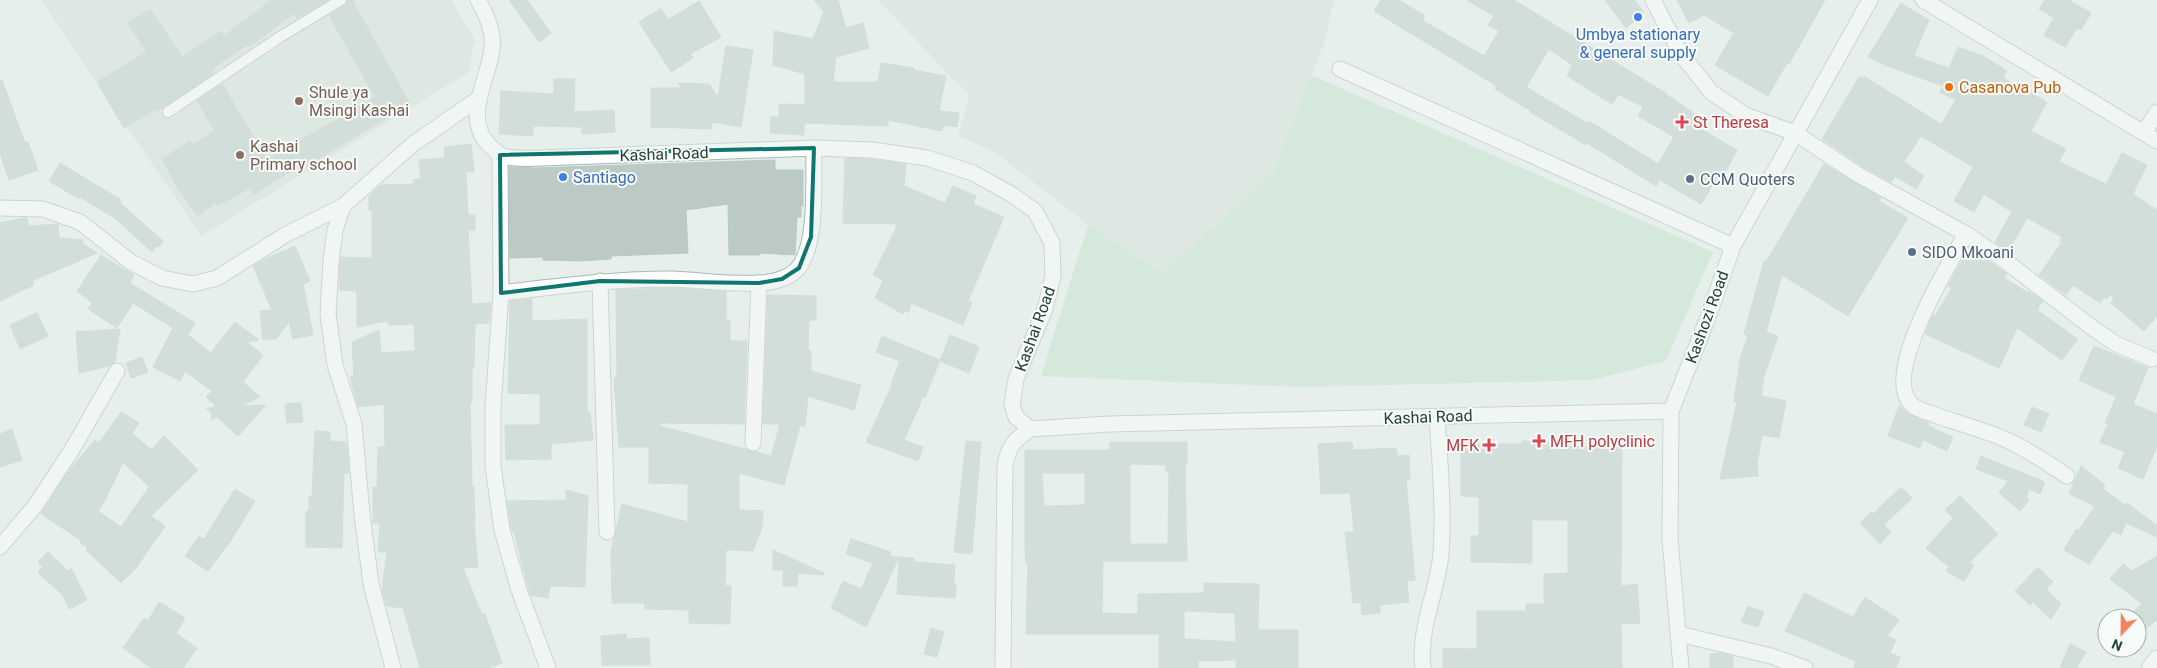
<svg xmlns="http://www.w3.org/2000/svg" width="2157" height="668" font-family="Roboto,sans-serif">
<rect width="100%" height="100%" fill="#e6efeb"/>
<g fill="#d4dfda">
<polygon points="41,0 451,0 475,40 468,73 201,236"/>
<polygon points="878,0 1334,0 1325,40 1274,172 1162,273 1088,225 995,152 958,136 969,96"/>
</g>
<polygon fill="#bfe0c8" points="1311,75 1713,252 1666,361 1592,380 1302,387 1041,376 1088,225 1162,273 1274,172"/>
<g fill="#bbcac4" stroke="#b8c9c2" fill-rule="evenodd">
<polygon points="272,0 328,0 297,18 294,13 249,47 247,45 212,69 214,73 158,111 157,109 124,128 97,82 147,52 128,23 150,9 182,57 221,31 224,36"/>
<polygon points="348,0 352,0 410,104 295,173 293,170 254,194 250,188 217,206 215,202 198,216 179,190 162,159 190,141 192,145 215,131 197,101 222,84 267,160 375,97 329,15 345,6"/>
<polygon points="509,0 527,0 551,33 539,42"/>
<polygon points="814,0 838,0 846,28 863,23 869,48 836,57 833,82 878,82 881,63 914,68 914,70 946,76 939,111 959,113 957,127 943,125 942,131 888,120 888,126 804,123 804,135 770,133 771,117 779,117 779,104 805,105 805,74 773,65 774,31 813,39 824,12"/>
<path d="M 1381,0 L 1399,0 L 1425,16 L 1422,20 L 1484,56 L 1499,31 L 1488,25 L 1494,16 L 1467,0 L 1514,0 L 1667,94 L 1667,95 L 1701,118 L 1696,126 L 1737,150 L 1726,171 L 1723,169 L 1701,204 L 1660,180 L 1656,186 L 1587,143 L 1586,145 L 1530,112 L 1531,111 L 1495,89 L 1497,86 L 1374,11 ZM 1549,49 L 1572,65 L 1567,76 L 1612,104 L 1619,94 L 1643,107 L 1638,116 L 1674,137 L 1658,164 L 1589,121 L 1587,123 L 1526,87 Z"/>
<polygon points="1605,0 1634,0 1644,12 1626,28"/>
<polygon points="1677,0 1825,0 1789,64 1787,63 1768,96 1715,65 1734,33 1704,15 1689,23"/>
<polygon points="2045,0 2069,0 2091,13 2081,30 2077,28 2065,47 2044,35 2054,18 2039,9"/>
<polygon points="699,1 721,37 690,54 693,58 671,72 639,22 661,8 668,20"/>
<polygon points="1901,3 1929,20 1914,56 1949,68 1958,47 1983,56 2007,71 2003,78 2047,102 2031,131 2066,149 2059,162 2106,184 2122,153 2147,165 2133,194 2157,210 2157,316 2144,331 2111,303 2114,297 2110,295 2107,299 2104,297 2100,303 2073,285 2066,295 2039,275 2062,242 2060,241 2062,237 2027,218 2008,252 1995,242 2012,212 1984,194 1974,212 1954,201 1973,167 1921,136 1904,162 1924,176 1916,189 1895,176 1891,182 1862,166 1822,139 1859,77 1865,77 1941,124 1956,100 1940,92 1943,86 1887,66 1868,57"/>
<polygon points="726,46 753,50 741,127 712,122 711,129 651,127 651,88 682,88 678,83 709,84 718,97"/>
<polygon points="554,79 575,79 574,112 614,110 615,132 582,134 582,127 533,126 533,136 499,134 501,91 554,94"/>
<polygon points="0,80 2,80 25,143 28,142 38,170 9,180 0,153"/>
<polygon points="471,144 474,172 466,172 468,215 475,215 475,230 468,230 472,304 491,303 489,323 475,324 474,368 472,368 472,402 470,402 472,486 474,486 475,523 474,523 478,567 463,568 482,615 485,614 502,663 487,668 420,668 403,608 387,606 382,590 387,552 378,552 380,523 373,523 373,487 377,487 378,447 385,447 384,404 358,407 350,377 354,376 352,342 379,330 381,353 415,351 414,324 389,325 387,321 357,327 357,291 339,290 340,262 341,257 372,258 372,210 369,210 369,196 381,185 414,184 413,180 421,179 419,160 445,158 444,147"/>
<polygon points="845,158 871,159 906,164 904,186 945,203 953,186 976,196 973,204 1004,217 968,301 972,302 963,325 911,303 909,312 904,311 903,314 875,298 883,280 873,275 898,224 843,223"/>
<polygon points="775,160 775,170 803,170 803,206 801,206 801,217 797,217 795,255 760,253 760,255 729,255 728,204 686,210 688,253 611,256 611,259 580,261 543,260 543,257 510,258 509,167 535,168"/>
<polygon points="60,163 121,200 120,203 163,241 159,247 157,246 152,252 116,219 80,197 79,199 49,181"/>
<polygon points="1824,164 1881,198 1879,201 1908,218 1848,316 1782,275 1766,332 1778,336 1764,376 1761,396 1786,401 1779,438 1762,435 1757,464 1758,476 1720,479 1737,402 1734,402 1740,359 1748,336 1744,334 1764,261 1766,262"/>
<polygon points="23,218 27,218 29,226 58,224 59,238 83,240 83,244 97,253 32,281 34,285 0,301 0,223"/>
<polygon points="295,246 310,281 303,284 313,335 293,339 289,322 276,339 263,340 260,311 272,310 253,266 265,259"/>
<polygon points="1969,247 2007,274 2004,278 2027,292 2028,291 2043,301 2037,310 2078,339 2062,360 2017,328 1999,368 1925,334 1933,315 1935,316 1952,288 1948,286"/>
<polygon points="101,255 134,275 130,283 195,323 188,335 211,353 235,322 259,340 247,342 263,355 243,382 260,397 241,406 266,405 238,436 217,417 211,420 212,413 206,408 214,408 215,405 206,397 212,391 185,371 180,381 153,367 173,328 133,303 117,328 88,309 92,303 77,291"/>
<polygon points="671,288 726,292 726,320 730,320 730,341 747,341 744,424 661,423 660,426 771,456 780,424 763,424 768,295 816,296 816,320 809,320 808,351 811,351 811,371 861,385 854,410 808,396 805,426 800,426 784,485 739,473 739,510 763,511 762,527 753,551 726,550 725,586 731,586 730,624 689,623 689,610 645,609 645,603 612,603 611,551 622,504 688,522 688,484 649,483 649,447 619,447 614,378 617,377 616,290"/>
<polygon points="532,299 532,321 587,319 587,412 590,412 593,440 551,444 551,459 506,460 505,425 540,425 540,394 508,393 510,301"/>
<polygon points="37,313 48,336 20,349 10,325"/>
<polygon points="120,329 115,362 109,366 79,373 76,332"/>
<polygon points="950,335 979,347 969,373 940,361"/>
<polygon points="882,336 940,360 925,398 923,397 904,440 923,447 918,461 866,442 892,385 891,384 900,361 876,352"/>
<polygon points="2094,346 2148,368 2133,404 2157,414 2157,446 2143,479 2118,468 2125,452 2100,442 2108,424 2105,423 2116,397 2079,380"/>
<polygon points="142,357 148,372 131,378 126,363"/>
<polygon points="301,403 303,422 287,423 285,404"/>
<polygon points="1899,406 1910,415 1929,423 1928,426 1953,437 1947,451 1923,440 1920,448 1888,436"/>
<polygon points="2032,407 2049,414 2041,432 2024,425"/>
<path d="M 121,412 L 139,423 L 132,433 L 151,450 L 164,436 L 198,470 L 151,516 L 165,526 L 136,568 L 121,583 L 86,550 L 88,548 L 80,543 L 82,541 L 41,514 L 68,472 L 95,440 L 99,443 ZM 123,462 L 149,487 L 121,527 L 98,511 L 105,500 Z"/>
<polygon points="12,429 22,460 0,467 0,434"/>
<polygon points="315,431 330,432 330,441 346,442 349,469 348,473 344,473 342,548 306,547 306,511 309,511 309,496 312,496"/>
<polygon points="966,441 981,442 972,554 954,552"/>
<polygon points="1522,441 1564,442 1564,446 1622,447 1621,586 1637,584 1640,623 1621,624 1622,668 1443,668 1443,648 1477,649 1477,611 1526,611 1526,604 1544,604 1544,574 1568,573 1568,520 1532,520 1532,563 1471,562 1471,536 1479,536 1479,497 1461,496 1461,444 1522,444"/>
<path d="M 1110,442 L 1187,442 L 1187,465 L 1185,465 L 1187,561 L 1103,561 L 1102,613 L 1138,614 L 1138,594 L 1204,593 L 1204,583 L 1259,584 L 1258,630 L 1298,630 L 1298,668 L 1236,668 L 1236,660 L 1198,661 L 1198,668 L 1159,668 L 1159,634 L 1026,634 L 1028,564 L 1026,564 L 1025,547 L 1025,450 L 1110,450 ZM 1130,464 L 1166,465 L 1166,472 L 1169,472 L 1168,544 L 1130,544 ZM 1042,473 L 1085,473 L 1085,505 L 1044,506 ZM 1184,611 L 1235,613 L 1236,642 L 1184,639 Z"/>
<polygon points="1352,442 1353,450 1396,448 1397,456 1409,455 1410,479 1406,479 1415,580 1407,581 1409,602 1380,605 1380,613 1362,615 1361,602 1353,603 1345,532 1354,532 1350,493 1321,494 1318,444"/>
<polygon points="1981,456 2045,482 2040,494 2029,489 2026,497 2029,500 2020,511 1999,493 2008,481 1976,469"/>
<polygon points="2081,466 2105,485 2103,489 2125,505 2127,503 2157,526 2157,537 2126,523 2121,535 2113,531 2089,564 2064,550 2076,529 2079,530 2095,506 2069,494"/>
<polygon points="1901,487 1912,498 1884,525 1891,532 1880,544 1860,523 1871,512 1873,514"/>
<polygon points="235,489 255,501 230,542 208,571 185,556 199,536 204,539"/>
<polygon points="566,490 588,496 585,587 550,586 548,598 531,595 525,576 526,572 524,572 515,535 511,528 507,501 567,500"/>
<polygon points="1960,496 1998,534 1970,562 1974,565 1964,581 1946,571 1949,567 1926,548 1953,518 1945,510"/>
<polygon points="851,539 891,552 889,556 899,557 866,627 831,608 843,581 861,589 873,563 846,554"/>
<polygon points="773,550 824,573 823,575 798,573 797,586 783,586 783,570 773,570"/>
<polygon points="48,552 68,571 71,568 87,600 69,609 63,595 38,573 43,567 38,562"/>
<polygon points="2157,556 2157,620 2137,635 2137,618 2133,612 2142,604 2110,579 2123,564 2132,571"/>
<polygon points="899,557 914,558 914,562 955,565 954,584 956,584 955,598 897,594"/>
<polygon points="2038,567 2053,582 2046,589 2061,604 2051,619 2033,602 2030,605 2015,591"/>
<polygon points="1804,593 1853,617 1865,597 1899,620 1887,636 1896,640 1890,653 1900,657 1896,668 1853,668 1856,661 1785,631"/>
<polygon points="159,602 185,618 176,633 197,648 183,668 151,668 123,648 144,618 148,621"/>
<polygon points="1748,606 1764,612 1758,627 1741,622"/>
<polygon points="931,628 944,632 937,657 924,654"/>
<polygon points="626,634 627,639 649,638 650,665 602,665 601,636"/>
<polygon points="2070,644 2086,652 2076,668 2060,668"/>
<polygon points="1720,653 1733,657 1733,668 1710,668 1710,654"/>
</g>
<g fill="none" stroke-linecap="round" stroke-linejoin="round">
<defs>
<polyline id="lane" points="168,112 280,37 341,0"/>
<g id="street">
<polyline points="1653,0 1681,54 1711,92 1745,115 1795,133 1857,174 1966,234 2004,260 2094,329 2116,344 2152,359"/>
<polyline points="1923,0 2157,141"/>
<polyline points="1340,69 1733,246"/>
<polyline points="2144,133 2157,112"/>
<polyline points="500,155 501,293 493,407 493,466 502,530 519,590 548,668"/>
<polyline points="343,206 335,230 331,261 328,314 335,365 354,424 362,514 371,584 393,668"/>
<polyline points="0,208 43,209 80,222 131,262 162,278 193,284 217,278 285,235 343,206 413,144 478,99"/>
<path d="M 1966,234 C 1949,264 1880,376 1912,405 C 1919,411 1932,413 1940,417 C 1965,425 1992,432 2015,444 C 2033,453 2050,465 2067,476"/>
<polyline points="600,281 607,532"/>
<path d="M 501,293 C 558,286 614,279 671,279 C 700,280 730,285 759,283 C 772,283 791,278 799,267 C 818,242 813,179 814,148"/>
<polyline points="753,443 759,283"/>
<polyline points="0,547 35,506 73,448 117,371"/>
<polyline points="1679,634 1771,656 1805,668"/>
<path d="M 1423,668 C 1418,630 1437,592 1441,555 C 1444,509 1440,463 1437,417"/>
<polyline points="2149,668 2157,658"/>
</g>
<g id="secondary">
<path d="M 478,0 C 484,10 490,24 492,36 C 497,69 458,115 490,146 C 494,149 498,154 502,156 C 522,161 547,157 567,157 L 814,148 L 872,150 L 927,158 L 973,173 L 1011,194 L 1035,211 L 1052,243 L 1053,276 L 1045,309 L 1016,379 L 1012,405 L 1016,417 L 1030,429 L 1110,424 L 1671,411"/>
<path d="M 1003,668 L 1005,465 C 1009,445 1014,441 1030,429"/>
<polyline points="1681,668 1670,539 1671,411 1707,320 1733,246 1870,0"/>
</g>
</defs>
<use href="#lane" stroke="#a8b8b2" stroke-width="12"/>
<use href="#street" stroke="#a8b8b2" stroke-width="17"/>
<use href="#secondary" stroke="#a4bbb3" stroke-width="17"/>
<use href="#lane" stroke="#fff" stroke-width="10"/>
<use href="#street" stroke="#fff" stroke-width="15"/>
<use href="#secondary" stroke="#fff" stroke-width="15"/>
</g>
<path d="M0 0H2157V668H0ZM 814,148 L 811,237 L 799,268 L 782,279 L 759,283 L 600,281 L 501,293 L 500,155 Z" fill="#e6efeb" fill-opacity=".55" fill-rule="evenodd"/>
<path fill="none" stroke="#0f766e" stroke-width="4" stroke-linejoin="round" d="M 814,148 L 811,237 L 799,268 L 782,279 L 759,283 L 600,281 L 501,293 L 500,155 Z"/>
<g fill="#3f7fe0" stroke="#f7fbf9" stroke-width="2">
<circle cx="1638" cy="17" r="5"/>
<circle cx="563" cy="177" r="5"/>
</g>
<circle fill="#e8710a" stroke="#f7fbf9" stroke-width="2" cx="1949" cy="87" r="5"/>
<g fill="#8d6e63" stroke="#f7fbf9" stroke-width="2">
<circle cx="299" cy="101" r="5"/>
<circle cx="240" cy="155" r="5"/>
</g>
<g fill="#e0444e" stroke="#f7fbf9" stroke-width="2">
<path d="M1679.5 114.5h5v5h5v5h-5v5h-5v-5h-5v-5h5z"/>
<path d="M1536.5 433.5h5v5h5v5h-5v5h-5v-5h-5v-5h5z"/>
<path d="M1486.5 437.5h5v5h5v5h-5v5h-5v-5h-5v-5h5z"/>
</g>
<g fill="#5c6f8a" stroke="#f7fbf9" stroke-width="2">
<circle cx="1690" cy="179" r="5"/>
<circle cx="1912" cy="252" r="5"/>
</g>
<g text-anchor="middle" dominant-baseline="central" stroke-width="4" stroke-linejoin="round" paint-order="stroke">
<g font-size="16" fill="#366cbe" stroke="#f7fbf9">
<text x="1638" y="34">Umbya stationary<tspan x="1638" dy="18">&amp; general supply</tspan></text>
<text x="573" y="177" text-anchor="start">Santiago</text>
</g>
<g font-size="16" fill="#c56008" stroke="#f7fbf9" text-anchor="start">
<text x="1959" y="87">Casanova Pub</text>
</g>
<g font-size="16" fill="#785e54" stroke="#f7fbf9" text-anchor="start">
<text x="309" y="92">Shule ya<tspan x="309" dy="18">Msingi Kashai</tspan></text>
<text x="250" y="146">Kashai<tspan x="250" dy="18">Primary school</tspan></text>
</g>
<g font-size="16" fill="#be3a42" stroke="#f7fbf9" text-anchor="start">
<text x="1693" y="122">St Theresa</text>
<text x="1550" y="441">MFH polyclinic</text>
<text x="1479" y="445" text-anchor="end">MFK</text>
</g>
<g font-size="16" fill="#24423a" stroke="#f7fbf9">
<text transform="translate(664 154) rotate(-2)">Kashai Road</text>
<text transform="translate(1707 317) rotate(-70)">Kashozi Road</text>
<text transform="translate(1035 329) rotate(-70)">Kashai Road</text>
<text transform="translate(1428 417) rotate(-2)">Kashai Road</text>
</g>
<g font-size="16" fill="#4e5e75" stroke="#f7fbf9" text-anchor="start">
<text x="1700" y="179">CCM Quoters</text>
<text x="1922" y="252">SIDO Mkoani</text>
</g>
</g>
<g transform="translate(2122 633) rotate(202)"><circle r="24" fill="#f7fbf9" stroke="#a3b1ad"/>
<path d="M0-4L9 19L0 12L-9 19Z" fill="#f4845f"/>
<text y="-8" font-size="14" font-weight="bold" text-anchor="middle" fill="#24423a">N</text>
</g>
</svg>
